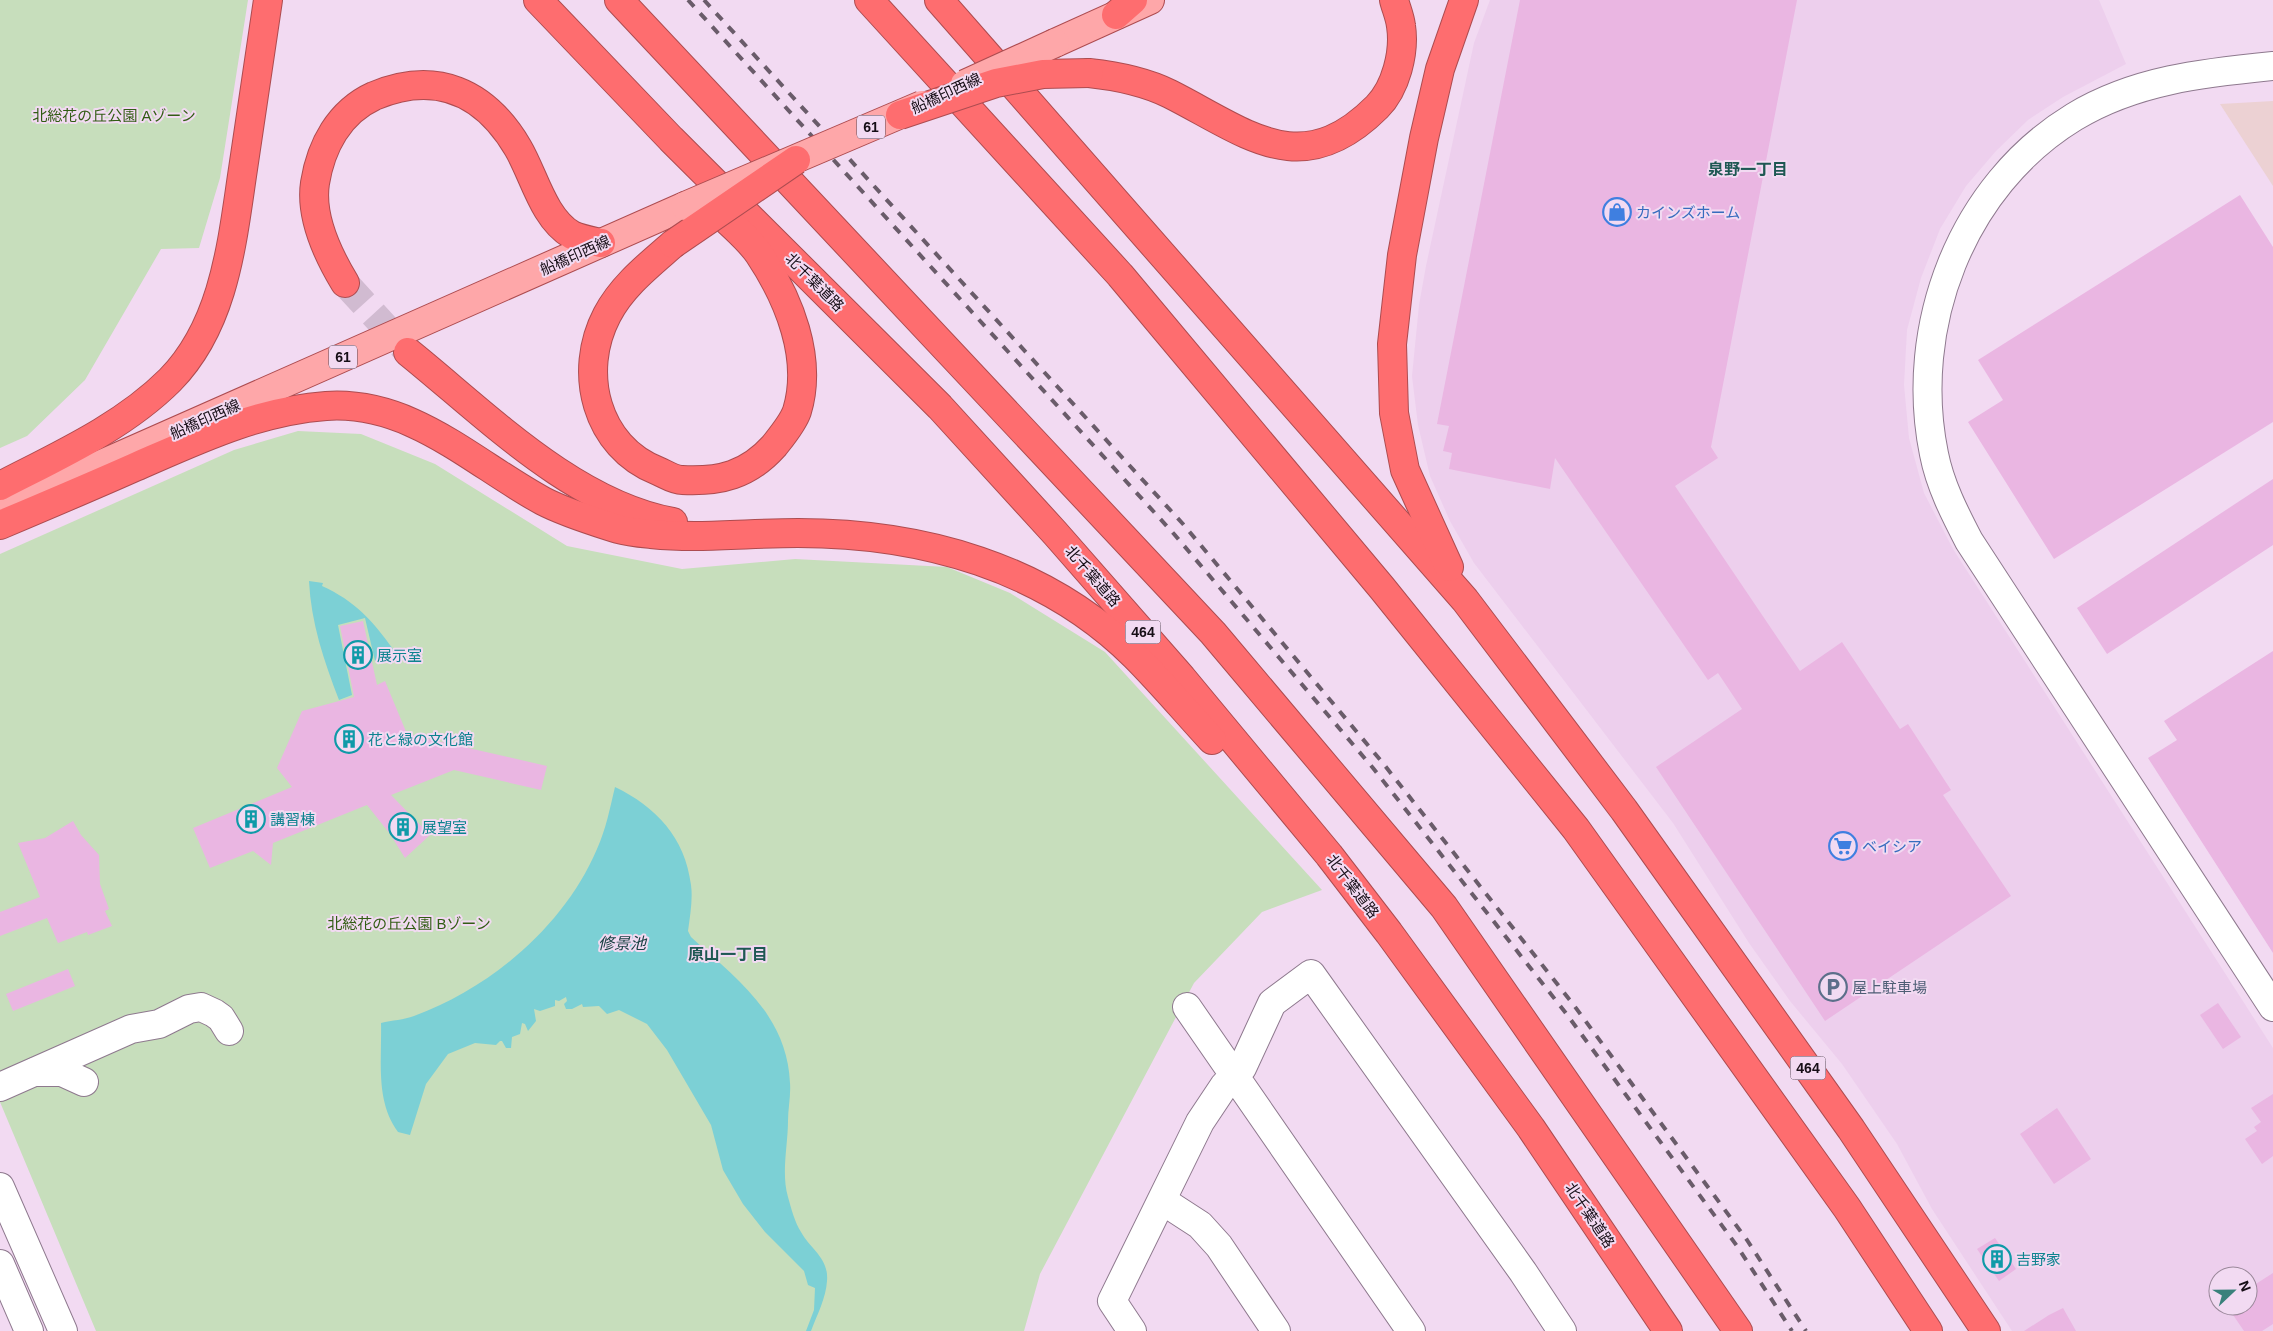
<svg xmlns="http://www.w3.org/2000/svg" width="2273" height="1331" font-family="Helvetica,'Noto Sans JP',sans-serif">
<rect width="100%" height="100%" fill="#f2daf2"/>
<path fill="#edcfed" fill-rule="evenodd" d="M 1490,0 L 2099,0 L 2126,64 L 2063,97 L 2028,120 L 1996,151 L 1966,186 L 1940,229 L 1921,278 L 1907,330 L 1904,385 L 1909,438 L 1924,493 L 1953,549 L 2273,1048 L 2273,1331 L 2012,1331 L 1932,1209 L 1897,1144 L 1842,1064 L 1790,1001 L 1749,943 L 1673,823 L 1474,563 L 1450,521 L 1430,476 L 1418,425 L 1412,376 L 1419,305 L 1426,266 L 1474,43 ZM 2218,1276 L 2248,1276 L 2248,1306 L 2218,1306 Z"/>
<polygon fill="#ecd1d3" points="2273,101 2273,186 2220,104"/>
<g fill="#c7debc">
<polygon points="0,0 248,0 220,178 199,248 161,249 85,380 27,436 0,448"/>
<polygon points="298,431 361,434 435,464 567,546 682,569 795,559 947,567 1010,593 1105,652 1322,890 1262,912 1194,983 1040,1274 1024,1331 96,1331 0,1102 0,554 234,450"/>
</g>
<g fill="#7cd0d5">
<path d="M 309,581 L 323,583 L 322,586 C 355,601 372,620 393,649 L 393,652 L 375,661 L 365,618 L 338,625 L 352,695 L 339,700 C 324,661 311,623 309,581 Z"/>
<path d="M 615,787 C 656,807 685,837 691,885 C 693,899 690,916 688,931 L 691,937 C 737,979 787,1015 790,1083 C 791,1095 788,1109 788,1121 C 788,1145 781,1173 788,1197 C 791,1208 795,1223 801,1232 C 811,1250 829,1258 827,1281 C 826,1298 817,1315 811,1331 L 806,1331 L 814,1310 L 815,1288 L 808,1285 L 804,1271 L 765,1232 L 743,1204 L 723,1170 L 711,1125 L 667,1050 L 647,1024 L 619,1010 L 607,1014 L 599,1006 L 583,1007 L 582,1004 L 572,1009 L 566,1009 L 564,1004 L 567,1001 L 566,997 L 559,1001 L 555,1000 L 555,1006 L 540,1011 L 534,1009 L 536,1021 L 528,1031 L 525,1024 L 522,1023 L 520,1034 L 512,1037 L 511,1048 L 506,1048 L 502,1041 L 500,1041 L 496,1045 L 475,1043 L 448,1054 L 426,1084 L 410,1135 L 398,1132 C 375,1101 382,1060 381,1023 C 392,1020 404,1020 414,1016 C 491,988 565,925 597,849 C 606,829 610,808 615,787 Z"/>
</g>
<g fill="#eab6e2">
<polygon points="1520,0 1797,0 1711,447 1718,458 1675,486 1800,671 1842,642 1900,729 1908,724 1951,790 1943,795 2011,896 1825,1021 1656,767 1742,709 1718,673 1708,680 1555,458 1550,489 1449,469 1452,453 1443,451 1449,426 1437,424"/>
<polygon points="2240,195 2273,247 2273,422 2054,559 1968,422 2003,400 1978,360"/>
<polygon points="2273,479 2273,545 2107,654 2077,608"/>
<polygon points="363,621 377,685 385,681 407,734 547,766 541,790 454,770 391,795 430,835 405,858 390,834 367,805 273,843 271,865 253,851 210,868 193,828 292,787 277,768 302,711 354,697 340,626"/>
<polygon points="2273,651 2273,953 2148,758 2177,740 2164,721"/>
<polygon points="73,821 81,835 99,855 100,884 109,909 105,911 112,926 88,935 87,932 58,943 47,918 0,936 0,912 40,897 18,843 45,838"/>
<polygon points="68,969 75,986 13,1011 6,994"/>
<polygon points="2218,1003 2241,1037 2223,1049 2200,1015"/>
<polygon points="2273,1094 2273,1156 2262,1164 2245,1139 2257,1131 2254,1127 2261,1122 2251,1108"/>
<polygon points="2057,1108 2091,1159 2054,1184 2020,1134"/>
<polygon points="1995,1238 2016,1269 1999,1281 1977,1249"/>
<polygon points="2273,1273 2273,1324 2262,1331 2244,1331 2227,1306 2248,1306 2248,1289"/>
<polygon points="2063,1308 2076,1331 2024,1331 2049,1315"/>
</g>
<g fill="none" stroke-linecap="round" stroke-linejoin="round">
<polyline stroke="#d1bbd1" stroke-width="28" stroke-dasharray="28 14" stroke-linecap="butt" points="345,283 408,352"/>
<defs>
<g id="minor">
<path d="M 2273,66 C 2203,73 2135,80 2074,117 C 1961,186 1908,327 1934,454 C 1940,485 1955,514 1969,541 L 2273,1007"/>
<polyline points="35,1072 62,1072 84,1082"/>
<polyline points="0,1087 131,1029 159,1024 189,1009 201,1007 214,1013 221,1018 229,1031"/>
<polyline points="0,1187 63,1331"/>
<polyline points="1163,1201 1200,1225 1219,1246 1276,1331"/>
<polyline points="0,1264 29,1331"/>
<polyline points="1132,1331 1112,1301 1200,1122 1224,1086 1234,1075 1187,1007"/>
<polyline points="1411,1331 1234,1075 1242,1068 1272,1003 1311,974 1523,1272 1562,1331"/>
</g>
<g id="major">
<polyline points="1055,43 1150,0"/>
<polyline points="0,509 685,206"/>
</g>
<g id="highway">
<polyline points="538,0 671,139 940,407 1055,533 1182,678 1329,855 1389,933 1531,1128 1668,1331"/>
<polyline points="619,0 1213,633 1444,907 1738,1331"/>
<polyline points="869,0 1120,275 1382,588 1576,829 1847,1208 1928,1331"/>
<polyline points="939,0 1465,600 1624,810 1851,1129 1986,1331"/>
<polyline points="1116,15 1133,0"/>
<path d="M 1089,73 C 1117,76 1144,81 1170,94 C 1247,133 1301,183 1377,107 C 1396,88 1405,52 1401,26 C 1400,17 1396,8 1394,0"/>
<path d="M 673,244 C 649,265 622,286 607,315 C 577,372 596,447 658,471 C 665,474 674,480 682,480 C 720,482 748,475 774,446 C 781,437 793,423 797,411 C 813,358 789,299 759,254 C 749,239 732,226 720,213"/>
<path d="M 345,283 C 328,255 310,216 315,183 C 321,146 339,112 374,96 C 436,70 485,92 518,148 C 534,175 543,218 572,235 C 580,239 592,241 601,243"/>
<path d="M 408,352 C 485,414 573,504 673,522"/>
<path d="M 0,486 C 58,456 123,427 170,380 C 225,324 232,242 243,169 C 251,112 260,56 268,0"/>
<path d="M 0,525 C 45,506 90,487 135,467 C 197,440 257,411 326,406 C 411,400 473,463 543,501 C 566,513 593,521 618,529 C 628,532 640,533 651,534 C 700,539 748,533 798,533 C 922,533 1045,567 1135,656 C 1162,683 1186,712 1212,740"/>
<polyline points="1449,567 1405,470 1394,413 1392,344 1402,255 1424,138 1440,69 1464,0"/>
</g>
</defs>
<use href="#minor" stroke="#8e798e" stroke-width="30"/>
<use href="#major" stroke="#ad4c50" stroke-width="30"/>
<use href="#highway" stroke="#ad4c50" stroke-width="30"/>
<use href="#minor" stroke="#fff" stroke-width="28"/>
<use href="#major" stroke="#fea7a9" stroke-width="28"/>
<use href="#highway" stroke="#fe6d6f" stroke-width="28"/>
<g stroke="#6a5c6a" stroke-width="4" stroke-dasharray="9 9" stroke-linecap="butt">
<polyline points="688,0 1174,534 1373,768 1565,1012 1737,1246 1792,1331"/>
<polyline points="704,0 1183,524 1382,762 1573,1004 1747,1240 1806,1331"/>
</g>
<defs>
<g id="major-bridge">
<polyline points="965,84 1055,43"/>
<polyline points="685,206 922,105"/>
</g>
<g id="highway-bridge">
<polyline points="900,115 996,83 1043,74 1089,73"/>
<polyline points="673,244 796,160"/>
</g>
</defs>
<use href="#major-bridge" stroke="#ad4c50" stroke-width="30" stroke-linecap="butt"/>
<use href="#highway-bridge" stroke="#ad4c50" stroke-width="30" stroke-linecap="butt"/>
<use href="#major-bridge" stroke="#fea7a9" stroke-width="28"/>
<use href="#highway-bridge" stroke="#fe6d6f" stroke-width="28"/>
</g>
<defs>
<symbol id="shop-ring" viewBox="-11 -11 22 22"><circle r="9.5" fill="#f2daf2" stroke="#3f7fe0" stroke-width="1.5"/><path d="M-5-2.5h2.3a2.7 3.5 0 0 1 5.4 0H5L5.5 6h-11ZM-1.5-2.5h3a1.5 2.3 0 0 0-3 0Z" fill="#3f7fe0"/></symbol>
<symbol id="building-ring" viewBox="-11 -11 22 22"><circle r="9.5" fill="#f2daf2" stroke="#0f9aa8" stroke-width="1.5"/><path d="M-4-6H4V6H1V3H-1V6H-4ZM-2.5-4.3h1.7v1.8h-1.7ZM.8-4.3h1.7v1.8H.8ZM-2.5-1h1.7V.8h-1.7ZM.8-1h1.7V.8H.8Z" fill="#0f9aa8"/></symbol>
<symbol id="supermarket-ring" viewBox="-11 -11 22 22"><circle r="9.5" fill="#f2daf2" stroke="#3f7fe0" stroke-width="1.5"/><path d="M-6-5.5h2.5l.6 2H6L4.5 2H-2.5L-4.4-4H-6ZM-1.5 3.2a1.3 1.3 0 1 0 .1 0ZM3 3.2a1.3 1.3 0 1 0 .1 0Z" fill="#3f7fe0"/></symbol>
<symbol id="parking-ring" viewBox="-11 -11 22 22"><circle r="9.5" fill="#f2daf2" stroke="#5c6f8a" stroke-width="1.5"/><path d="M-3.5-5.5H1a3.5 3.5 0 0 1 0 7H-1V5.5H-3.5ZM-1-3.4V-.6H.8a1.4 1.4 0 0 0 0-2.8Z" fill="#5c6f8a"/></symbol>
</defs>
<g fill-rule="evenodd">
<use href="#shop-ring" x="1601" y="196" width="32" height="32"/>
<use href="#building-ring" x="342" y="639" width="32" height="32"/>
<use href="#building-ring" x="333" y="723" width="32" height="32"/>
<use href="#building-ring" x="235" y="803" width="32" height="32"/>
<use href="#building-ring" x="387" y="811" width="32" height="32"/>
<use href="#supermarket-ring" x="1827" y="830" width="32" height="32"/>
<use href="#parking-ring" x="1817" y="971" width="32" height="32"/>
<use href="#building-ring" x="1981" y="1243" width="32" height="32"/>
</g>
<g text-anchor="middle" dominant-baseline="central" stroke-width="4" stroke-linejoin="round" paint-order="stroke">
<g fill="#f2daf2" stroke="#584b58" stroke-width="1">
<rect x="857" y="115.5" width="28" height="23" rx="4"/>
<rect x="329" y="345.5" width="28" height="23" rx="4"/>
<rect x="1125.5" y="620.5" width="35" height="23" rx="4"/>
<rect x="1790.5" y="1056.5" width="35" height="23" rx="4"/>
</g>
<g font-size="14" font-weight="bold" fill="#160e16">
<text x="871" y="127">61</text>
<text x="343" y="357">61</text>
<text x="1143" y="632">464</text>
<text x="1808" y="1068">464</text>
</g>
<g font-size="15" fill="#160e16" stroke="#f2daf2">
<text transform="translate(946 93) rotate(-25)">船橋印西線</text>
<text transform="translate(575 255) rotate(-24)">船橋印西線</text>
<text transform="translate(815 282) rotate(45)">北千葉道路</text>
<text transform="translate(205 419) rotate(-24)">船橋印西線</text>
<text transform="translate(1093 576) rotate(49)">北千葉道路</text>
<text transform="translate(1353 886) rotate(53)">北千葉道路</text>
<text transform="translate(1590 1215) rotate(56)">北千葉道路</text>
</g>
<g font-size="15" fill="#325d14" stroke="#f2daf2">
<text x="114" y="115">北総花の丘公園 Aゾーン</text>
<text x="409" y="923">北総花の丘公園 Bゾーン</text>
</g>
<g font-size="15" fill="#366cbe" stroke="#f2daf2" text-anchor="start">
<text x="1636" y="212">カインズホーム</text>
<text x="1862" y="846">ベイシア</text>
</g>
<g font-size="15" fill="#0d838f" stroke="#f2daf2" text-anchor="start">
<text x="377" y="655">展示室</text>
<text x="368" y="739">花と緑の文化館</text>
<text x="270" y="819">講習棟</text>
<text x="422" y="827">展望室</text>
<text x="2016" y="1259">吉野家</text>
</g>
<g font-size="15" fill="#4e5e75" stroke="#f2daf2" text-anchor="start">
<text x="1852" y="987">屋上駐車場</text>
</g>
<g font-size="16" font-weight="bold" fill="#1e5853" stroke="#f2daf2">
<text x="1748" y="169">泉野一丁目</text>
<text x="728" y="954">原山一丁目</text>
</g>
<g font-size="16" font-style="italic" fill="#194143" stroke="#f2daf2">
<text x="622" y="943">修景池</text>
</g>
</g>
<g transform="translate(2233 1291) rotate(68)"><circle r="24" fill="#f2daf2" stroke="#9a889a"/>
<path d="M0-4L9 19L0 12L-9 19Z" fill="#3a817b"/>
<text y="-8" font-size="14" font-weight="bold" text-anchor="middle" fill="#160e16">N</text>
</g>
</svg>
